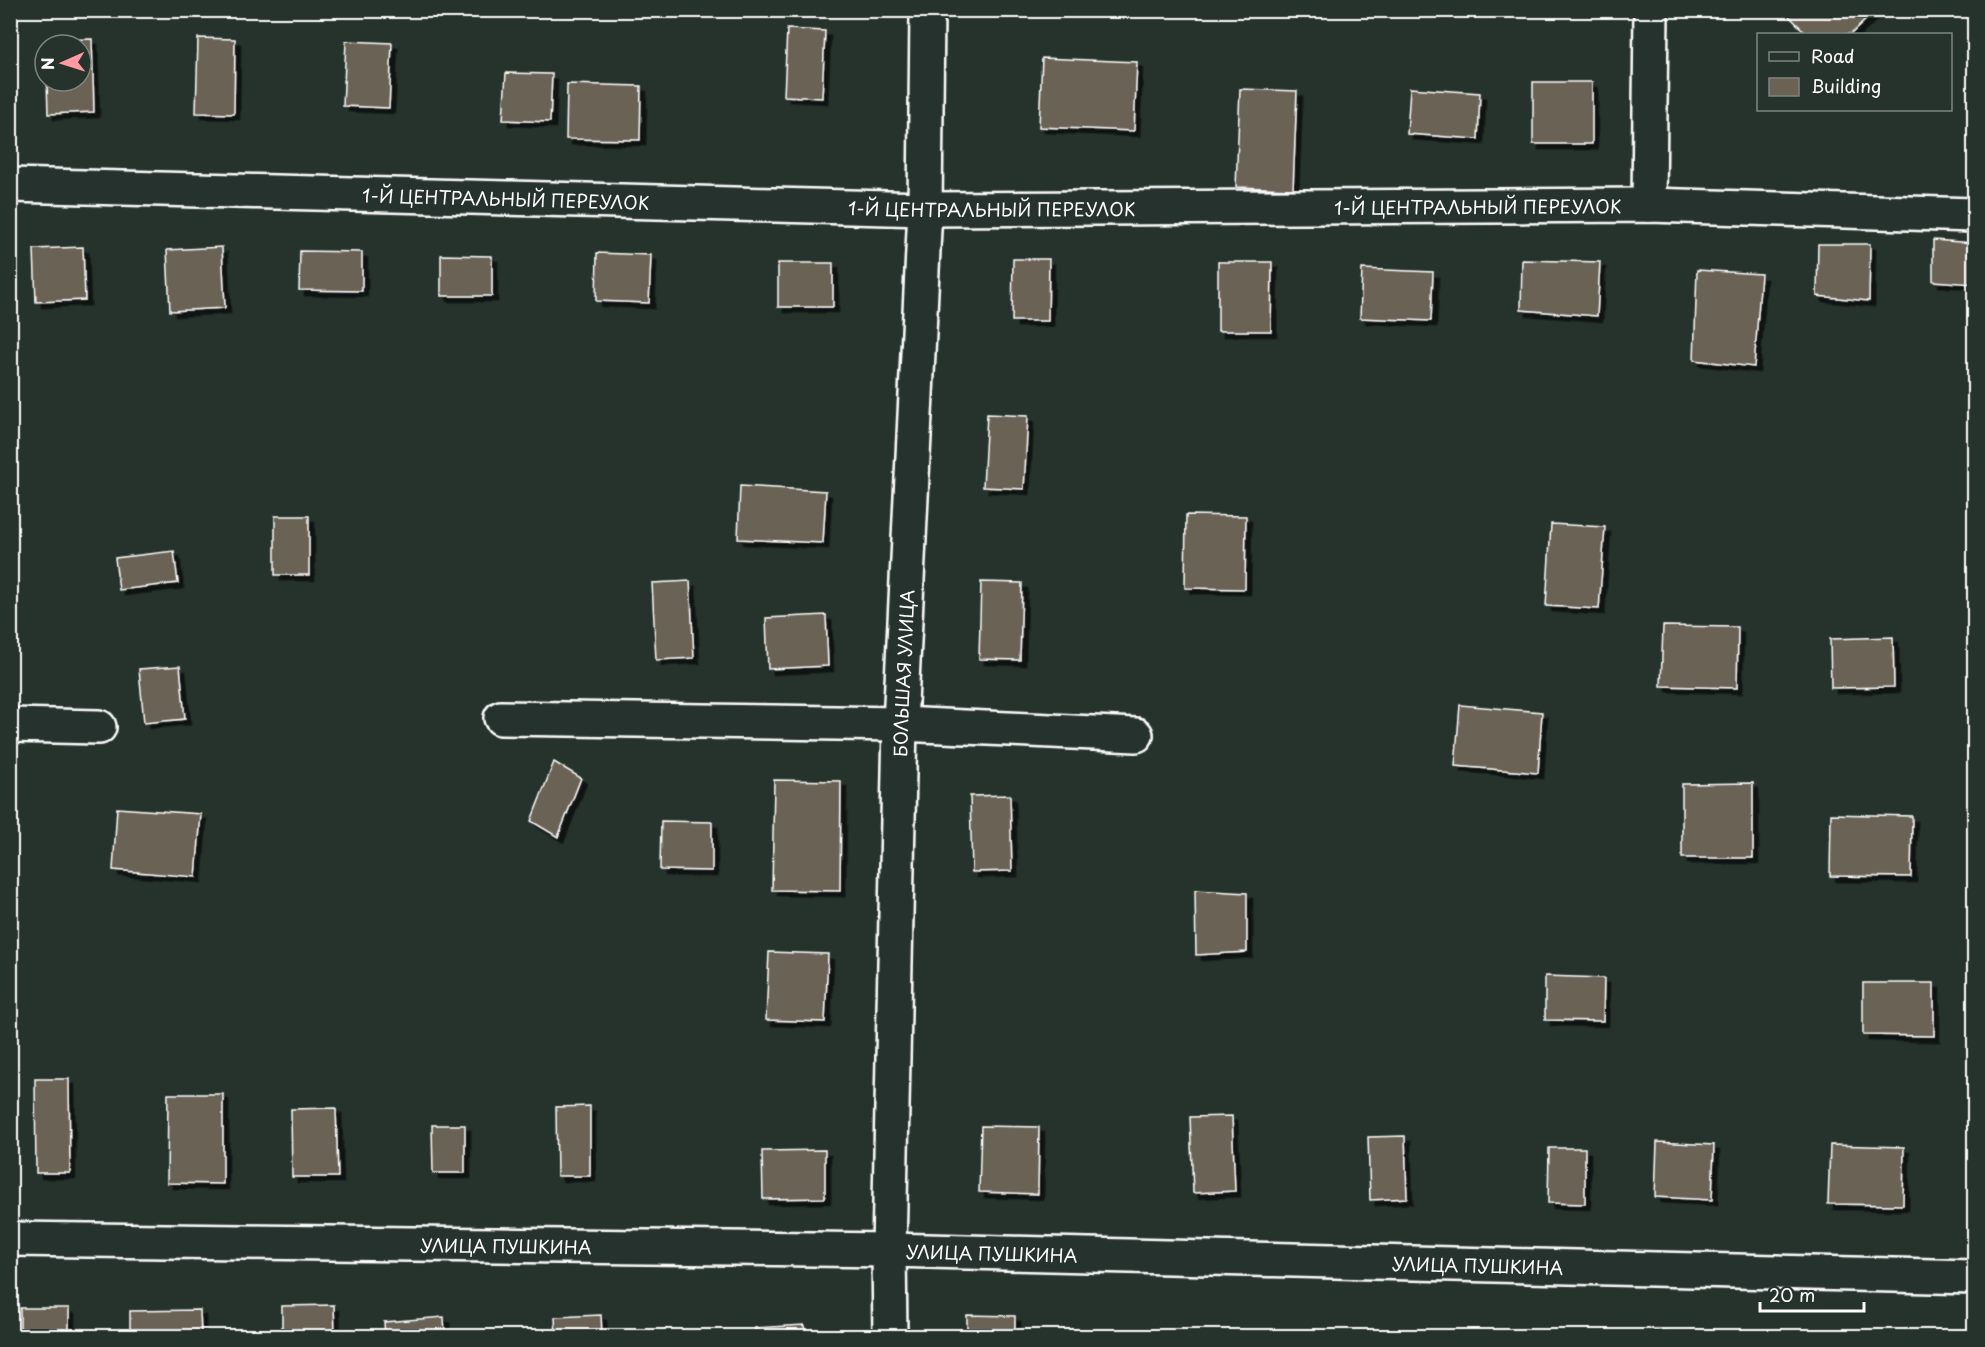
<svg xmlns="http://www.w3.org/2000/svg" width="1985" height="1347" font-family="'Playpen Sans',sans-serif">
<defs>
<filter id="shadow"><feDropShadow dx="5.5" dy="5.5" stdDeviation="0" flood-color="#0009"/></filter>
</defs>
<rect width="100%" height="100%" fill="#26332d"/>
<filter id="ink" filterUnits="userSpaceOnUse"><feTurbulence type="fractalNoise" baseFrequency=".0167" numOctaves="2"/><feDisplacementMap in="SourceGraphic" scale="12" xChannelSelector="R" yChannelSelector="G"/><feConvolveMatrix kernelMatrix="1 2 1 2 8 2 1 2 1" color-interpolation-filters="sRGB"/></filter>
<g filter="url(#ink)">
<g fill="#6b6254" stroke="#fff" stroke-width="1.5" filter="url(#shadow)">
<polygon points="1787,10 1876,10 1851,34 1807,34 1785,12"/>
<polygon points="787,29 825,31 822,98 784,96"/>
<polygon points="198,38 235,39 234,114 196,113"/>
<polygon points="92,39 94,112 48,114 47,81 81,81 81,45 46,45 46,40"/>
<polygon points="346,41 392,43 389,108 343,106"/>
<polygon points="1042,58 1137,62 1134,131 1039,127"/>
<polygon points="506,73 552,74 550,122 503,120"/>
<rect x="1533" y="82" width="59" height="62"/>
<polygon points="567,84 641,86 640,140 566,139"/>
<polygon points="1410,88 1480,93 1478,139 1407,134"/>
<polygon points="1240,89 1297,91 1293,189 1236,187"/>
<polygon points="1933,240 1974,243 1974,284 1933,281"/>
<polygon points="1818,244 1870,244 1869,301 1817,296"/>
<polygon points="83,247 85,300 36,302 34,249"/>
<polygon points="222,247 225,308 170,311 167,250"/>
<polygon points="300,251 362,252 362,291 299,290"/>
<polygon points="597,253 651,255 649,303 596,301"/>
<polygon points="441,255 492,256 492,296 441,296"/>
<polygon points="1013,259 1049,259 1048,321 1012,321"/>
<polygon points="1522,260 1600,262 1597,316 1521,310"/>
<polygon points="1218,262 1272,262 1271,331 1218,331"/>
<rect x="778" y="263" width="55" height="44"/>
<polygon points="1362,269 1433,272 1431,321 1360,318"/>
<polygon points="1697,270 1761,274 1754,367 1694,360"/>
<polygon points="987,414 1028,416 1024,489 983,487"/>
<polygon points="740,486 826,491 823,543 738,539"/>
<polygon points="1186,515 1246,516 1245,589 1185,588"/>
<rect x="275" y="516" width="34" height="59"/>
<polygon points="1551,524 1605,527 1599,609 1546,606"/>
<polygon points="174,551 178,583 119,590 115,558"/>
<polygon points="690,581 694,658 656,660 652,583"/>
<polygon points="981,582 1022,583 1020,660 979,659"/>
<polygon points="826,615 828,666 768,669 766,618"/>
<polygon points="1663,626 1738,627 1737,688 1661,686"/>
<polygon points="1893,637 1894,687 1831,688 1830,639"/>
<polygon points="180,666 185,719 144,723 139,669"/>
<polygon points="1460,705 1542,712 1538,773 1455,766"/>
<polygon points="554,762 581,778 558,837 531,821"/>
<polygon points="774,780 841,781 840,891 772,890"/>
<polygon points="1753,783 1753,858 1682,858 1682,784"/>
<polygon points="1010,795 1012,871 972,872 970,796"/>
<polygon points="117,808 201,814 196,877 113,870"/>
<polygon points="1831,814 1912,816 1911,877 1830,876"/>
<polygon points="661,821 712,822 712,871 660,870"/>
<polygon points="1195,890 1247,893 1247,952 1196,955"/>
<polygon points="769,952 828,954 825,1022 766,1020"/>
<polygon points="1545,976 1604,978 1603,1021 1545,1020"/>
<polygon points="1863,983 1934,983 1934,1036 1863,1035"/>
<polygon points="35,1079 69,1079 70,1173 36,1173"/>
<polygon points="168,1094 223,1094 223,1184 167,1183"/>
<polygon points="590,1106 590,1176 557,1176 556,1107"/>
<polygon points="336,1108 338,1177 292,1177 291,1109"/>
<polygon points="1232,1116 1235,1191 1193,1193 1190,1117"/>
<polygon points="432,1125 465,1125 465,1173 433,1173"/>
<polygon points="981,1126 1039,1127 1038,1194 979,1192"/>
<polygon points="1405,1136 1407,1198 1370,1200 1368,1137"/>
<polygon points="1657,1142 1714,1145 1712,1200 1655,1197"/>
<polygon points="1830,1145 1904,1147 1903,1205 1828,1204"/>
<polygon points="1549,1148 1585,1148 1585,1204 1548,1203"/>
<polygon points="825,1150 825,1198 763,1199 762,1151"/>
<polygon points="334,1305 335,1336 282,1336 282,1306"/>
<rect x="20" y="1308" width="49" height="28"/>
<polygon points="200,1310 201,1336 130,1336 130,1311"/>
<polygon points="601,1315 602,1336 556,1336 555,1317"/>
<polygon points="967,1315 1015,1316 1015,1336 967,1336"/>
<polygon points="444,1317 445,1336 385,1336 384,1322"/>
<polygon points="804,1325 805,1336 756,1336 755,1328"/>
<polygon points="1654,1331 1704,1334 1704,1336 1653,1336"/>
<polygon points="1437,1334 1437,1336 1371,1336"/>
</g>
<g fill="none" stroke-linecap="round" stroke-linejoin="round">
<defs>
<g id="minor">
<path id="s1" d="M 10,185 L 925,209 L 1649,205 L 1974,215"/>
<polyline points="1649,205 1651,10"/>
<polyline points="501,718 900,724 1136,735"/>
<polyline points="10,725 99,727"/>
<path id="s2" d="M 10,1239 L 889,1250 L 1974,1277"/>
<path id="s3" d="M 890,1336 L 889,1250 L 900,724 L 925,209 L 927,10"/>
</g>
</defs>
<use href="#minor" stroke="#fff" stroke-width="38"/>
<use href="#minor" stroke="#26332d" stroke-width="33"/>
</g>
</g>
<g text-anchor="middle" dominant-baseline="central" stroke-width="4.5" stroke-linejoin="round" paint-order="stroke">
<g font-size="18" fill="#fff" stroke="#26332d">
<text stroke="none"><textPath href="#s1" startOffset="496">1-Й ЦЕНТРАЛЬНЫЙ ПЕРЕУЛОК</textPath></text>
<text stroke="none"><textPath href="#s1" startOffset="1468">1-Й ЦЕНТРАЛЬНЫЙ ПЕРЕУЛОК</textPath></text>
<text stroke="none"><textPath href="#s1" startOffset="982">1-Й ЦЕНТРАЛЬНЫЙ ПЕРЕУЛОК</textPath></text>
<text stroke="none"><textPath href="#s3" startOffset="663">БОЛЬШАЯ УЛИЦА</textPath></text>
<text stroke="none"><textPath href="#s2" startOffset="496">УЛИЦА ПУШКИНА</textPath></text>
<text stroke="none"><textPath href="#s2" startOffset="982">УЛИЦА ПУШКИНА</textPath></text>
<text stroke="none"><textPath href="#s2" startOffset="1468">УЛИЦА ПУШКИНА</textPath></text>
</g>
</g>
<rect width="1985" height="1347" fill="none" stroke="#26332d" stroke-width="36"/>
<rect x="18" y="18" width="1949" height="1311" fill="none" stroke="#fff" stroke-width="2" filter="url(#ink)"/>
<rect x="1757" y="33" width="195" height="78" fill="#26332d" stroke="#7d8581" stroke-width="1.5"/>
<rect x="1769" y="52" width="30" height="9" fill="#26332d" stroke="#7d8581" stroke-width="1.5"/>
<text x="1811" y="63" font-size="18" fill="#ffffff">Road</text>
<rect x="1769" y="78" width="30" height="18" fill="#6b6254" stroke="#7d8581" stroke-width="1.5"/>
<text x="1811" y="93" font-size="18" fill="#ffffff">Building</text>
<g transform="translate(63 63) rotate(267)"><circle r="28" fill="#26332d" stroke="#7d8581" stroke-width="1.5"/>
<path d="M0-4.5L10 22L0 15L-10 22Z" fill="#ff9aa2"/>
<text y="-9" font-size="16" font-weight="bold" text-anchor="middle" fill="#ffffff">N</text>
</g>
<path d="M1760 1302v9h104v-9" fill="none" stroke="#ffffff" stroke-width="3"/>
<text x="1769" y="1302" font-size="18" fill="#ffffff" stroke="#26332d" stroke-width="4.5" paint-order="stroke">20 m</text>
</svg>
